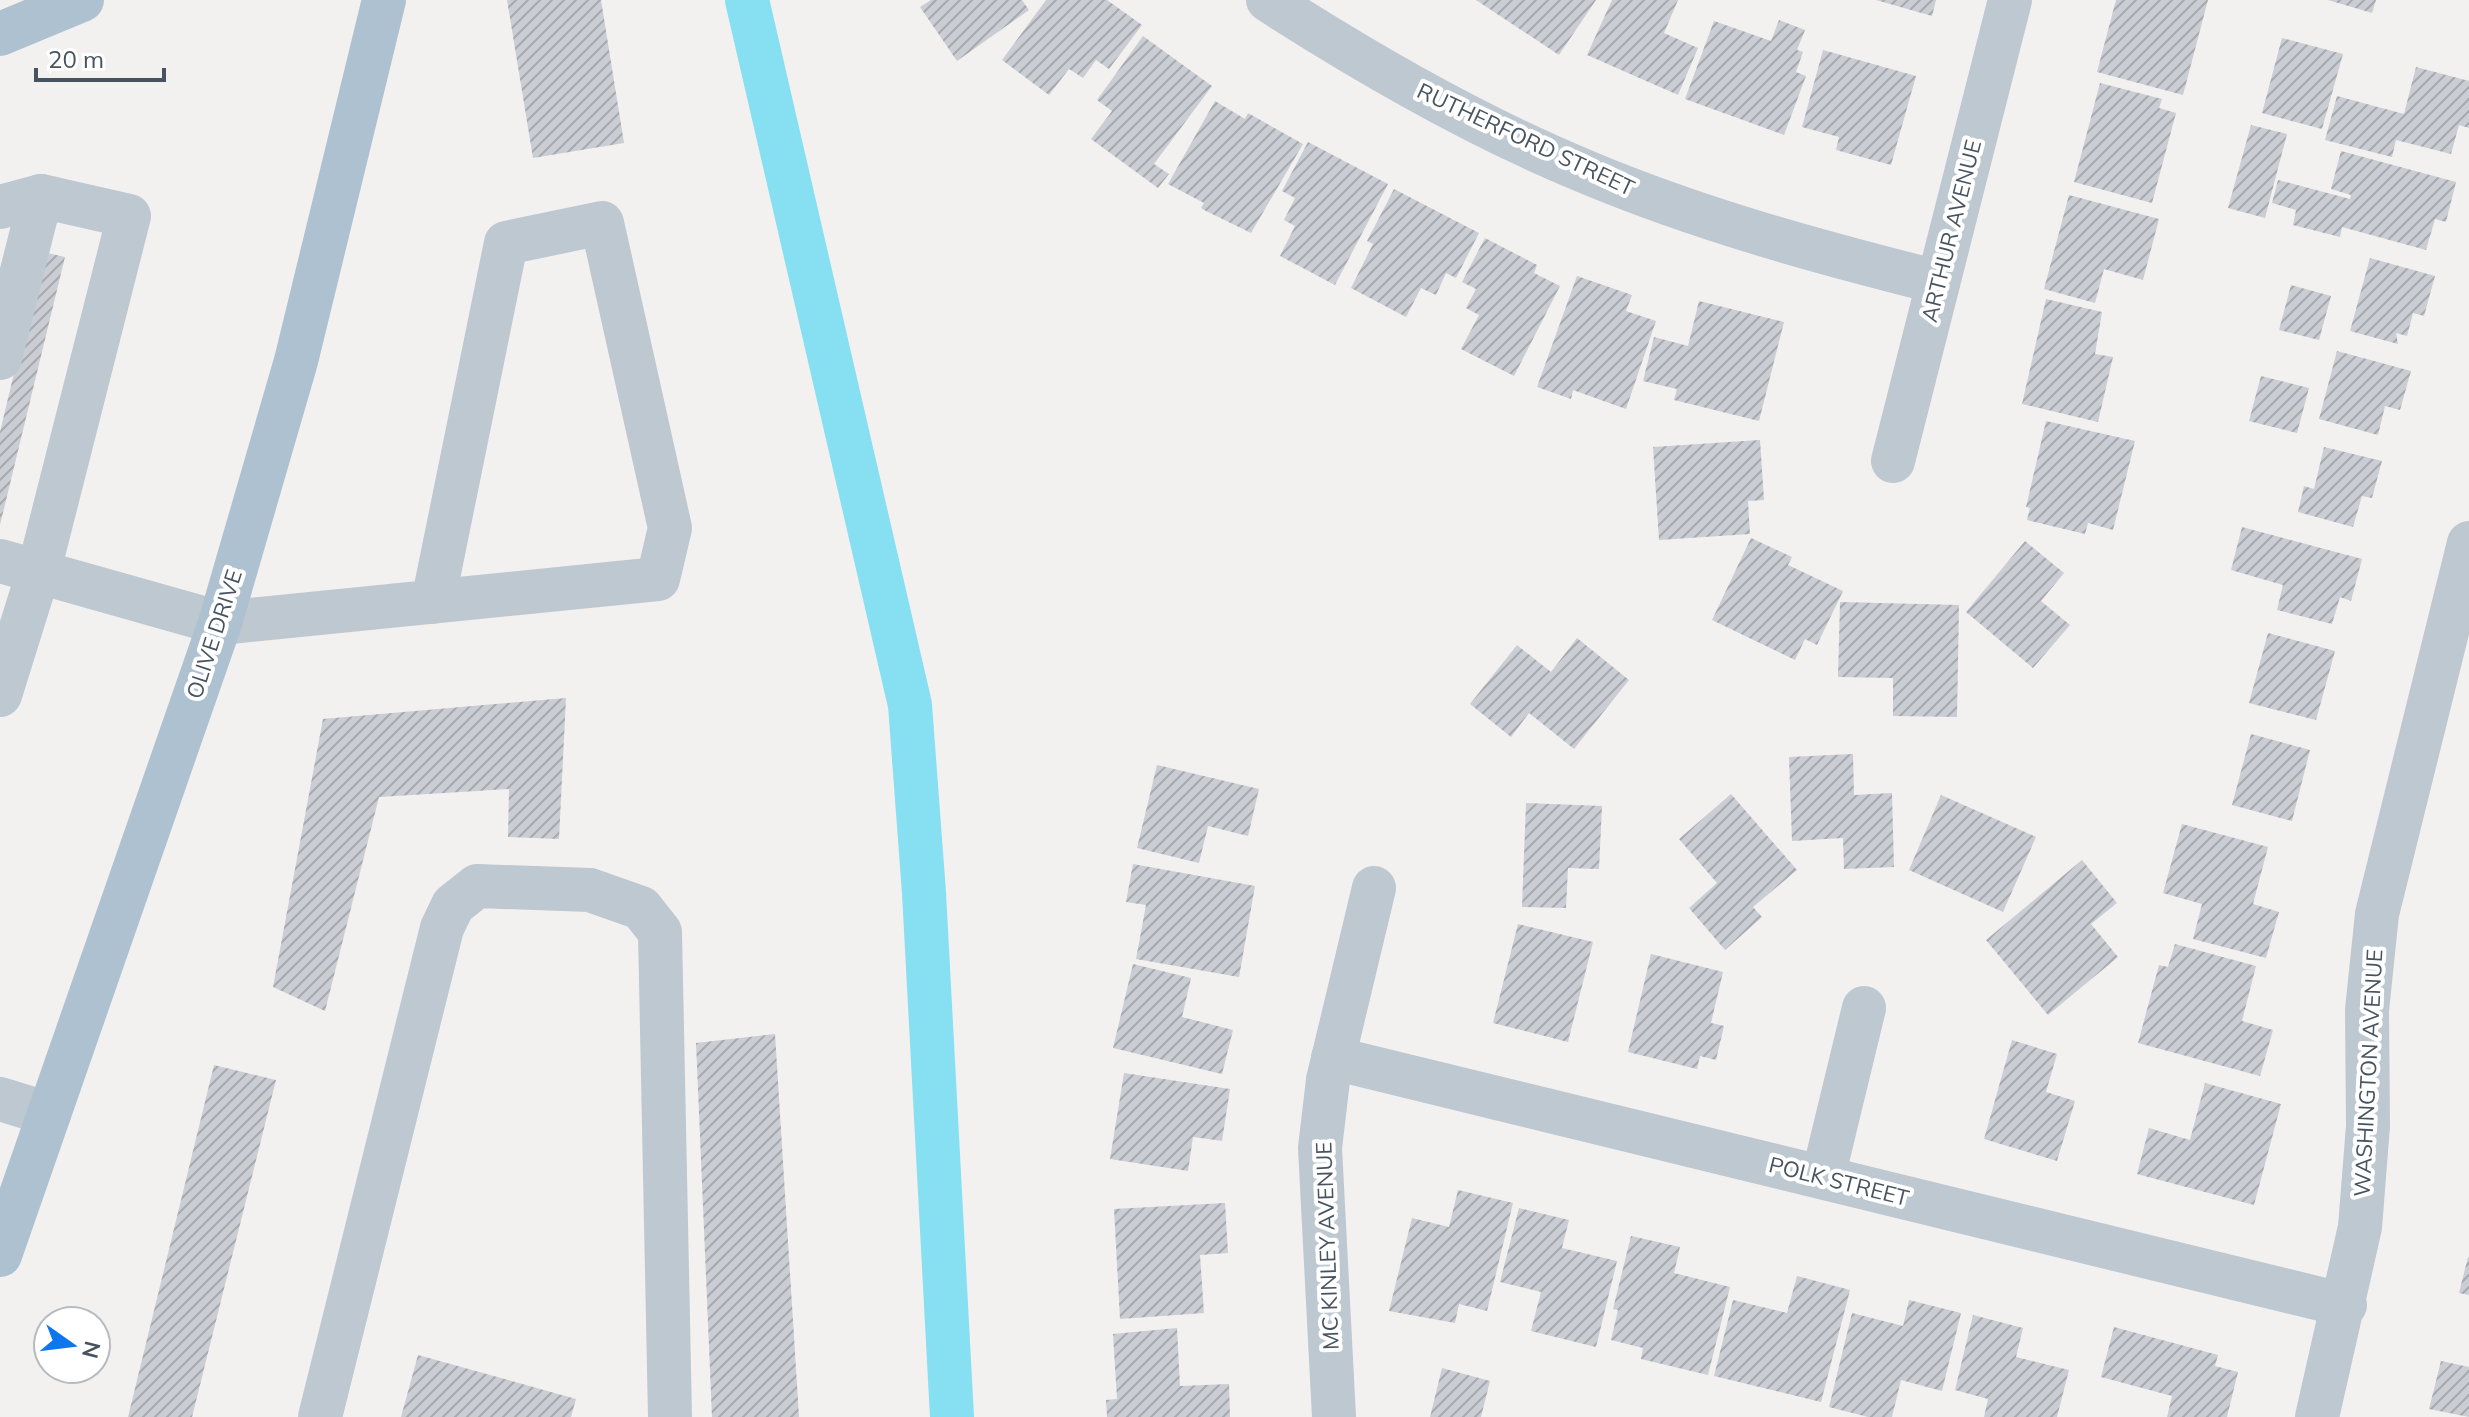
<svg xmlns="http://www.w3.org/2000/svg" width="2469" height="1417" font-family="Mulish,sans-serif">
<defs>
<pattern id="building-hatch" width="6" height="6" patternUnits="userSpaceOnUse" patternTransform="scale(2)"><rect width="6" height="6" fill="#cacdd3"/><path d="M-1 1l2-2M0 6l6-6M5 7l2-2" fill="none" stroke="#a6a9ae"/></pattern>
</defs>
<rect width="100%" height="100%" fill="#f3f0f0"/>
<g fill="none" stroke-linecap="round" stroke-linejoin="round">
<polyline stroke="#87dff2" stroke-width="44" points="747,0 910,705 924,893 952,1417"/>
</g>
<g fill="url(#building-hatch)">
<polygon points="507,0 601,0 624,143 533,158"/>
<polygon points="931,0 1022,0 1029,10 957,61 920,7"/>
<polygon points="1046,0 1107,0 1142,25 1109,69 1096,60 1083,78 1069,69 1049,95 1002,60"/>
<polygon points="1476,0 1596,0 1559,55"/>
<polygon points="1612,0 1678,0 1664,33 1698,48 1678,95 1587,55"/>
<polygon points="1876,0 1936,0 1932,16"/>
<polygon points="2116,0 2208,0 2183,95 2097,72"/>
<polygon points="2328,0 2376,0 2372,13"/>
<polygon points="1779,20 1805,30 1797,50 1803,52 1796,72 1806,76 1784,135 1685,99 1714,21 1771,41"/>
<polygon points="1143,36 1212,86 1154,164 1169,174 1158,188 1091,139 1112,111 1097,100"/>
<polygon points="2282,38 2343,54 2322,129 2262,113"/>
<polygon points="1823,50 1916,76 1891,165 1836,150 1839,137 1802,127"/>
<polygon points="2416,67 2469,81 2469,128 2459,125 2451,154 2396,140 2392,157 2325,140 2337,96 2404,114"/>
<polygon points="2100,83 2162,99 2159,108 2176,113 2152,203 2074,182"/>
<polygon points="1215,101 1245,119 1248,113 1303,144 1251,233 1206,211 1201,208 1204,203 1168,184"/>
<polygon points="2251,125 2287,134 2265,218 2228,208"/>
<polygon points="1308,142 1388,184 1335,285 1280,256 1295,226 1284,220 1295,198 1282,191"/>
<polygon points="2341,151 2456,182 2446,222 2435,219 2426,250 2342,227 2340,237 2293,225 2296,210 2272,203 2278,180 2350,199 2351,195 2331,189"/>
<polygon points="1394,189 1479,233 1456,278 1446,273 1436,295 1421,288 1406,317 1351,288 1373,244 1367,241"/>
<polygon points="2069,195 2159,219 2143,280 2104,269 2095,303 2044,289"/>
<polygon points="1485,238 1537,265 1534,273 1560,286 1514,376 1461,349 1479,315 1466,308 1476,289 1462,282"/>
<polygon points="43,252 65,257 0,525 0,432"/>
<polygon points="2370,258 2435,276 2424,316 2413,313 2407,336 2396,333 2398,344 2350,331"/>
<polygon points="1577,276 1632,295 1626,311 1656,321 1626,409 1573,390 1571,399 1537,387"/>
<polygon points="2291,285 2331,296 2319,340 2279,330"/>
<polygon points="2046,299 2102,312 2095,354 2113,357 2098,422 2022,404"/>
<polygon points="1699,301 1784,322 1759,421 1674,400 1677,389 1643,381 1654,337 1688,346"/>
<polygon points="2337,351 2411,371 2400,410 2385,406 2378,435 2319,419"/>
<polygon points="2261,376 2309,388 2297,433 2249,421"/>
<polygon points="2046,421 2135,441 2113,530 2088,523 2085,534 2027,520 2030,508 2026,507"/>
<polygon points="1760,440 1764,500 1748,501 1750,534 1659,540 1653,447"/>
<polygon points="2324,447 2382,461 2372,498 2362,496 2353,527 2298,512 2304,486 2314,489"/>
<polygon points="2242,527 2362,559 2351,601 2340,597 2332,624 2277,610 2283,585 2231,570"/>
<polygon points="1751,538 1792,557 1788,565 1843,591 1817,645 1805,639 1795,660 1712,620"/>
<polygon points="2025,541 2064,573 2041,601 2070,625 2033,668 1966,612"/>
<polygon points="1840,602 1959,605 1957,717 1893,716 1893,678 1838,677"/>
<polygon points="2268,633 2335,651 2316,720 2249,703"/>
<polygon points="1577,638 1629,680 1574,749 1529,713 1511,737 1470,704 1517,645 1551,672"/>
<polygon points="566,698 559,839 508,837 509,789 379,797 325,1011 273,987 323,719"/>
<polygon points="2251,734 2310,750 2292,821 2232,805"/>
<polygon points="1853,754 1854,795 1892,793 1894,867 1844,869 1843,838 1792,841 1789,757"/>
<polygon points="1157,765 1259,789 1248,836 1208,826 1199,863 1137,848"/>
<polygon points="1731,794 1797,870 1753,907 1762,917 1725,950 1689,908 1717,883 1679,839"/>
<polygon points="1941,795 2036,837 2003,912 1909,870"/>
<polygon points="1526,803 1602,806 1599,869 1568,868 1566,908 1522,907"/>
<polygon points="2182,824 2268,847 2253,904 2279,912 2266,958 2193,939 2202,904 2163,893"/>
<polygon points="2082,860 2117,903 2091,924 2118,957 2048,1015 1986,940"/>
<polygon points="1133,864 1255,886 1239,977 1136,959 1146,905 1126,902"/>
<polygon points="1518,924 1593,942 1568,1042 1493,1023"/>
<polygon points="2175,944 2256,966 2242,1021 2273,1030 2260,1076 2138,1043 2159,965 2168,967"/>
<polygon points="1651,954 1723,972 1711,1023 1724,1026 1716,1060 1700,1056 1697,1069 1628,1052"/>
<polygon points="1133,964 1191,978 1182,1017 1233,1030 1222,1074 1113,1048"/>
<polygon points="775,1034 799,1417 712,1417 696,1043"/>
<polygon points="2012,1040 2057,1054 2046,1092 2075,1101 2057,1161 1984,1139"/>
<polygon points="214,1065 276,1080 192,1417 128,1417"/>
<polygon points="1124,1073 1230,1089 1222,1141 1193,1137 1188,1171 1110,1159"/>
<polygon points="2205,1083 2281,1104 2254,1205 2137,1174 2149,1128 2190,1140"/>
<polygon points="1458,1190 1513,1203 1487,1311 1459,1304 1455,1323 1389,1311 1412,1218 1449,1227"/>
<polygon points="1225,1203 1228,1253 1200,1255 1204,1313 1120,1319 1114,1209"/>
<polygon points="1519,1208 1569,1220 1562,1248 1617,1261 1596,1347 1531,1331 1541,1292 1500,1282"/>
<polygon points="1631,1236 1680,1247 1674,1273 1730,1287 1708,1375 1641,1359 1643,1348 1611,1340 1618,1310 1613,1309"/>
<polygon points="2468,1257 2469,1257 2469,1295 2459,1293"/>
<polygon points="1797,1276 1850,1290 1821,1402 1714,1376 1733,1300 1787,1313"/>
<polygon points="1909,1300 1961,1313 1942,1391 1901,1380 1892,1417 1868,1417 1829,1407 1852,1313 1903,1326"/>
<polygon points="1973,1315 2023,1328 2016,1357 2069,1370 2057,1417 1984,1417 1988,1399 1955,1390"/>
<polygon points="2114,1327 2218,1355 2215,1366 2238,1372 2227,1417 2167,1417 2172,1396 2101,1377"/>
<polygon points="1177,1328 1180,1386 1229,1384 1230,1417 1107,1417 1106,1400 1117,1399 1113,1334"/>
<polygon points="418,1355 576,1399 571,1417 401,1417"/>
<polygon points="2441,1361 2469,1367 2469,1417 2429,1409"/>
<polygon points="1442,1368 1490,1381 1481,1417 1430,1417"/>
</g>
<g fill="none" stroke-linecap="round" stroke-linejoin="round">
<g stroke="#bdc8d0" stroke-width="44">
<path d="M 1268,0 C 1369,65 1473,125 1584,171 C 1698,219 1818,252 1938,282"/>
<polyline points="0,207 41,196 129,216 39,570 0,695"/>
<polyline points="0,358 41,196"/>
<polyline points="1893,461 2010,0"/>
<polyline points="0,561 220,623 658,579 670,528 602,223 506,243 433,602"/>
<polyline points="1333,1058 2345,1305"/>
<polyline points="0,1099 49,1114"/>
<polyline points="1823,1177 1864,1008"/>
<polyline points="320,1417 442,928 453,905 477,886 590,890 641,908 660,932 670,1417"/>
<polyline points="1334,1417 1320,1148 1328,1080 1374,888"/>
<polyline points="2317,1417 2360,1227 2368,1126 2367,1010 2377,914 2469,543"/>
</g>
<g stroke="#aec1d1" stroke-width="44">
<polyline points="0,34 82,0"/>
<polyline points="0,1255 220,623 296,361 384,0"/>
</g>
</g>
<g text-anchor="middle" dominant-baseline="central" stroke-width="8" stroke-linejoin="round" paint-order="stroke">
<g font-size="22" fill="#47545f" stroke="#fff">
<text transform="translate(1526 139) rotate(25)">RUTHERFORD STREET</text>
<text transform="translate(1951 231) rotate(-76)">ARTHUR AVENUE</text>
<text transform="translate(214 634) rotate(-72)">OLIVE DRIVE</text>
<text transform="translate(2368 1073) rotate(-87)">WASHINGTON AVENUE</text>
<text transform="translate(1839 1181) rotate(14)">POLK STREET</text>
<text transform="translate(1327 1246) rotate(-92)">MC KINLEY AVENUE</text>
</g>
</g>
<g transform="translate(72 1345) rotate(104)"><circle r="38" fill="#ffffff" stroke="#b5bbbf" stroke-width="2"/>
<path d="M0-6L14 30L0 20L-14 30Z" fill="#0e77ef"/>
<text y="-12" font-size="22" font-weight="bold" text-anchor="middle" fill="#47545f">N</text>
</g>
<path d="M36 68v12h128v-12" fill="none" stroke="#47545f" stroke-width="4"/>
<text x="48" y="68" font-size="24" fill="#47545f" stroke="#ffffff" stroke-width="6" paint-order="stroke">20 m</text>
</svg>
